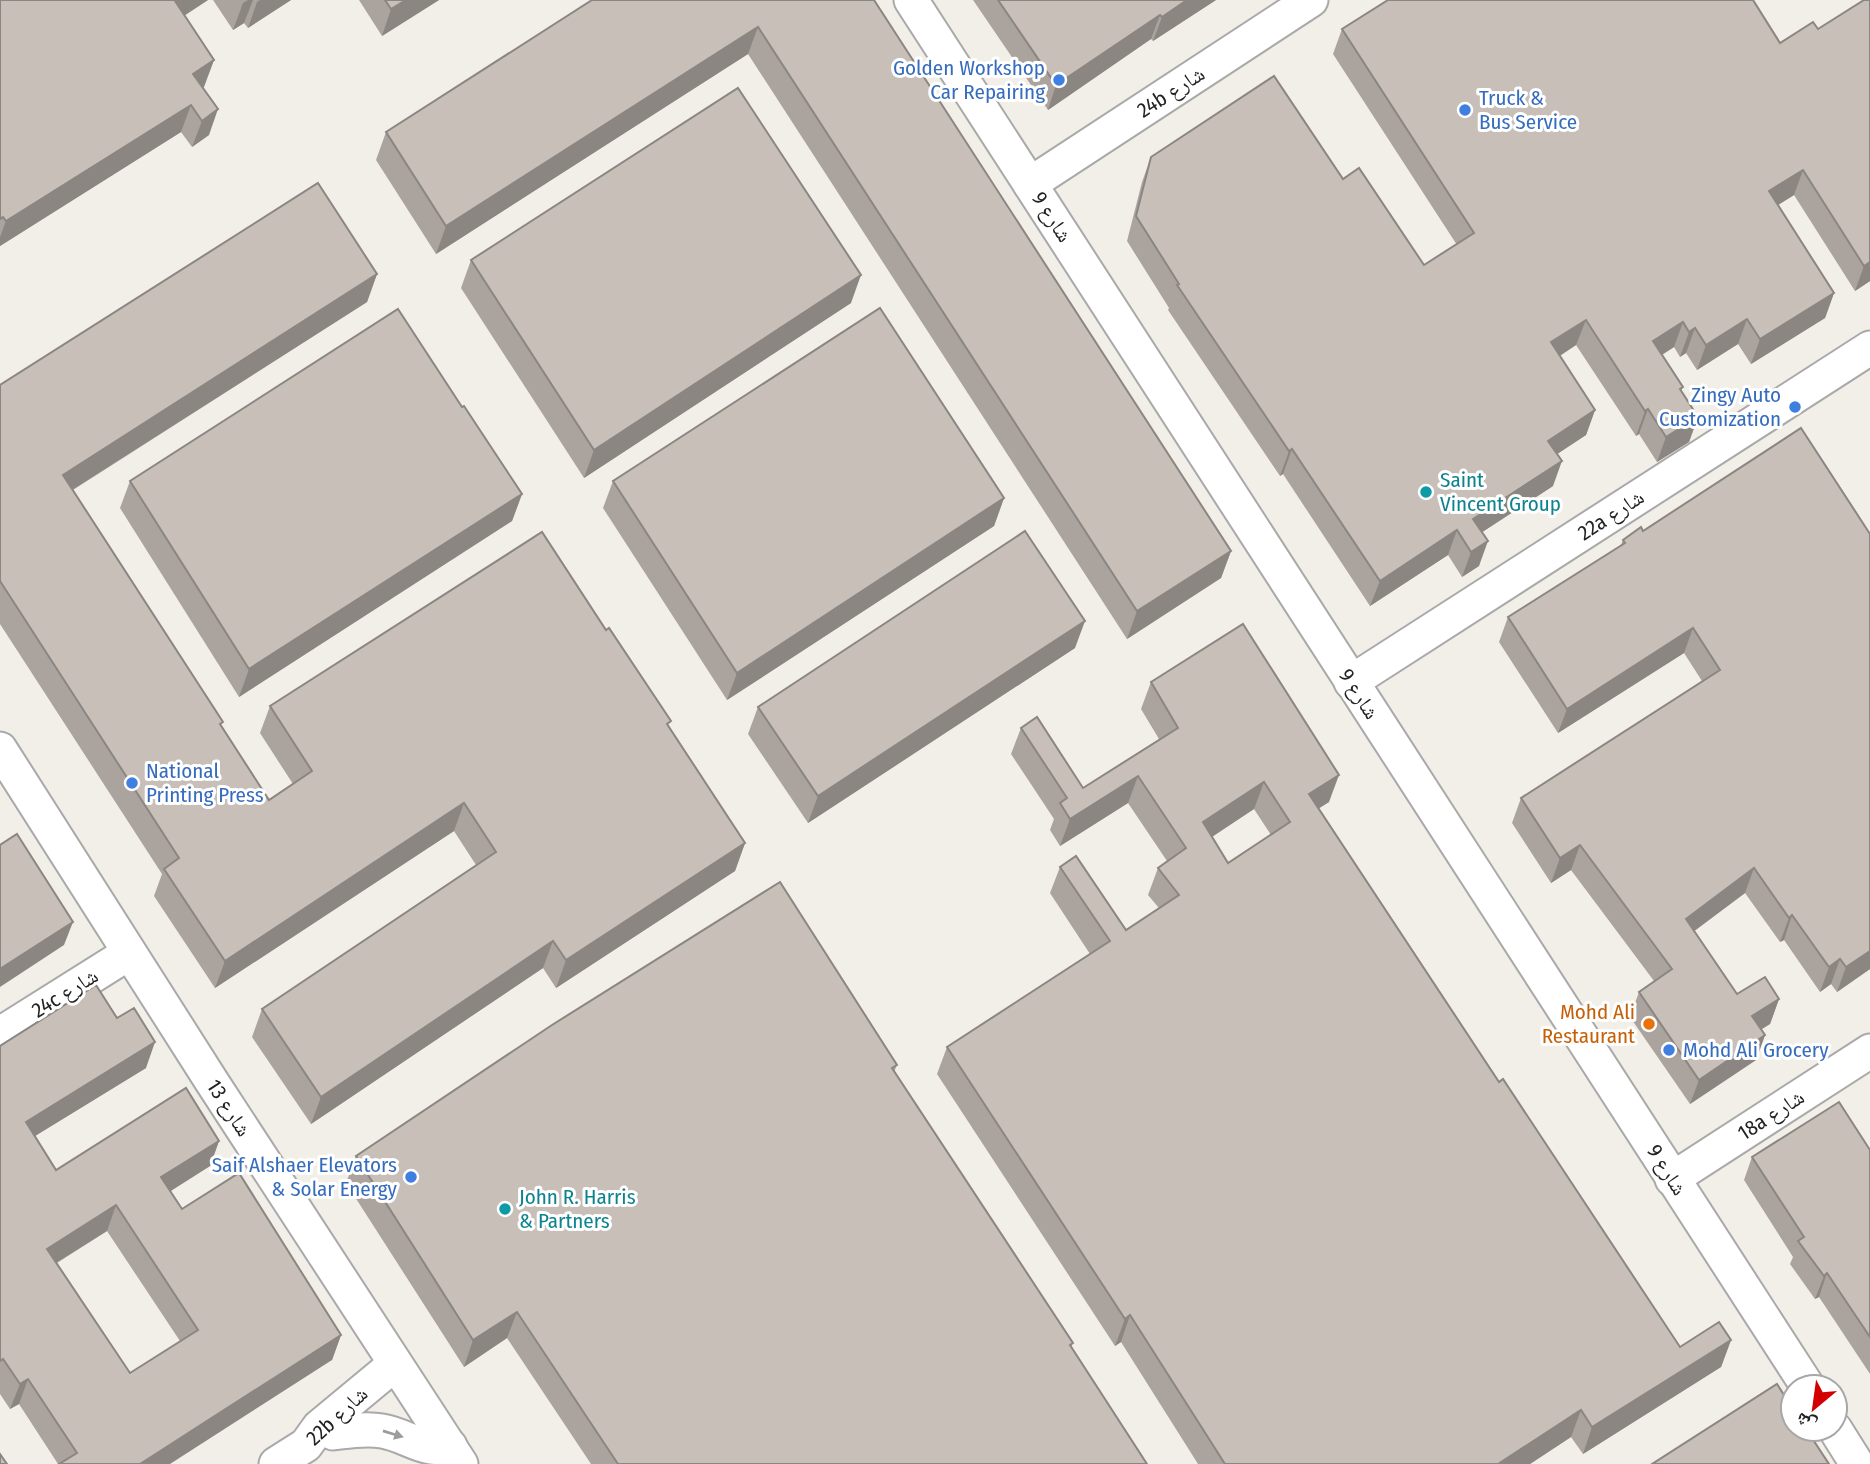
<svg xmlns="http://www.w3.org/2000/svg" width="1870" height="1464" font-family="'Fira Sans Condensed','Noto Naskh Arabic',sans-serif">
<rect width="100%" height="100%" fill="#f2efe9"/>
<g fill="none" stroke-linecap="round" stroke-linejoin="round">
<defs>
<g id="minor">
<polyline points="911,0 1808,1387"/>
<polyline points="1030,184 1311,0"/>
<polyline points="1351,682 1870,348"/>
<polyline points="0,749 212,1082 461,1464"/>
<polyline points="0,1034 129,953"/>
<polyline points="1672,1179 1870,1051"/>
<polyline points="1835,1429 1857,1464"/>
<path d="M 333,1433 C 349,1431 366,1428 382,1431 C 407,1435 424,1453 450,1446"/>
<polyline points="276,1464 306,1445 319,1427 395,1364"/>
</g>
</defs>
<use href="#minor" stroke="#a9a9a9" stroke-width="37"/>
<use href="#minor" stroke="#fff" stroke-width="33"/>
</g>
<g fill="#aba49e" fill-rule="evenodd">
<polygon points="0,0 208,0 184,16 214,60 203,88 209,135 192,147 181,132 0,246"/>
<polygon points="213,0 291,0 248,28 244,23 233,30"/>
<polygon points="359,0 439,0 382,36"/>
<polygon points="592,0 874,0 1231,551 1221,578 1127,639 748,54 436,254 376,160 386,132"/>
<polygon points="973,0 1216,0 1153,41 1151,39 1048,110"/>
<polygon points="1753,0 1870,281 1855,291 1794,195 1778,205 1834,293 1825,318 1751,364 1738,344 1697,370 1686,353 1680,357 1674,347 1662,355 1683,387 1681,391 1698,417 1689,442 1657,462 1639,434 1636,436 1576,345 1560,356 1595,410 1586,435 1557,454 1553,486 1482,532 1479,566 1462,577 1448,555 1370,606 1283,474 1280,476 1168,310 1169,308 1127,241 1142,182 1151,157 1343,179 1424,265 1457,245 1333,54 1342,29"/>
<polygon points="471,260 851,303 584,478 461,288"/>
<polygon points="377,274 367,302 73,490 221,727 269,800 293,784 260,733 270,706 669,727 745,843 735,871 556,988 543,968 311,1124 252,1037 262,1009 476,865 454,831 215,988 154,896 162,874 0,624 0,385"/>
<polygon points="462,407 522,494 512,521 239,697 120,508 130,481"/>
<polygon points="613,481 1004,498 994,526 727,700 603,508"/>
<polygon points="1643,531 1870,534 1870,969 1837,992 1831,984 1820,992 1784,940 1780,942 1745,893 1694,931 1737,994 1779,999 1770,1024 1761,1029 1765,1035 1756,1060 1690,1104 1630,1017 1639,992 1654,981 1571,870 1551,883 1512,823 1521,798 1702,681 1684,653 1558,733 1499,642 1508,617 1620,547 1623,540"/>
<polygon points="1075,648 808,823 748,734 758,707"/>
<path d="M 1151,682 L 1329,802 L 1319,808 L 1499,1082 L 1680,1347 L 1731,1340 L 1721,1367 L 1583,1454 L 1571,1437 L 1530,1464 L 1198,1464 L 1121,1342 L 1115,1346 L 937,1074 L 947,1047 L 1090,954 L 1050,893 L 1060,867 L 1126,930 L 1159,908 L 1148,895 L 1158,868 L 1167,861 L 1128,803 L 1060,846 L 1050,830 L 1054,819 L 1011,754 L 1021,728 L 1083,788 L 1159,739 L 1141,709 ZM 1254,809 L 1271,835 L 1228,863 L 1212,836 Z"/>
<path d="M 0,1046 L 146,1068 L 35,1136 L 56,1170 L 219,1141 L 210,1166 L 170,1191 L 182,1209 L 341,1335 L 332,1360 L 58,1464 L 19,1404 L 10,1409 L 0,1394 ZM 107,1231 L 180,1341 L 130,1373 L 57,1263 Z"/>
<polygon points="897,1065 894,1072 1073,1343 1071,1347 1147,1464 591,1464 507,1338 464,1367 346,1183 356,1156"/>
<polygon points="1870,1150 1870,1374 1819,1297 1815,1299 1790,1264 1793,1257 1744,1180 1752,1157"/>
</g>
<g fill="#8b8681">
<polygon points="177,0 208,0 165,28 175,1"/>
<polygon points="248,0 253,0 244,23 233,30 243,3"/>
<polygon points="260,0 291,0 248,28 257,2"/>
<polygon points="406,0 439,0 382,36 391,9"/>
<polygon points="1187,0 1216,0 1153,41 1162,17"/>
<polygon points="1160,15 1151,39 1048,110 1056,85"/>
<polygon points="758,27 748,54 436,254 446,226"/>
<polygon points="214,60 204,87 183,101 193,74"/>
<polygon points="191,105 181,132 0,246 0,237 6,221"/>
<polygon points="218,109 209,135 192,147 202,121"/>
<polygon points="1803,170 1794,195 1760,216 1769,191"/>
<polygon points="1870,262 1870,281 1855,291 1864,266"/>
<polygon points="377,274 367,302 53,502 63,475"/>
<polygon points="861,275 851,303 584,478 594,450"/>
<polygon points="1834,293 1825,318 1751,364 1760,339"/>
<polygon points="1747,319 1738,344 1697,370 1706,345"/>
<polygon points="1586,320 1576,345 1542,367 1551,342"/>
<polygon points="1683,322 1674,347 1644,366 1653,341"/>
<polygon points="1695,328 1686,353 1680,357 1689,332"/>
<polygon points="1648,409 1639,434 1636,436 1645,411"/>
<polygon points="1595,410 1586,435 1539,466 1548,441"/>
<polygon points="1698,417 1689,442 1657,462 1666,437"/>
<polygon points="1292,449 1283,474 1280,476 1289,451"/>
<polygon points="1562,461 1553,486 1464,544 1473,519"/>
<polygon points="522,494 512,521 239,697 249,669"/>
<polygon points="1004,498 994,526 727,700 737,673"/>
<polygon points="1457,530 1448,555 1370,606 1380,581"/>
<polygon points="1488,541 1479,566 1462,577 1471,552"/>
<polygon points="1231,551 1221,578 1127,639 1137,611"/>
<polygon points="1085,621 1075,648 808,823 818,796"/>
<polygon points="1693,628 1684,653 1558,733 1567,709"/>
<polygon points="1339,775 1329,802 1299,821 1309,794"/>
<polygon points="1138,776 1128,803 1060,846 1070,819"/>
<polygon points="1264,782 1254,809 1194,849 1203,822"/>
<polygon points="464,803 454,831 215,988 225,961"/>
<polygon points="745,843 735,871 556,988 566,960"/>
<polygon points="1580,845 1571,870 1551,883 1560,858"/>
<polygon points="1754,868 1745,893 1677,944 1686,919"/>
<polygon points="1792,915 1784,940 1780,942 1789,918"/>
<polygon points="73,922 64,945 0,987 0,969"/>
<polygon points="553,941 543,968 311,1124 321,1097"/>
<polygon points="1870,951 1870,969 1837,992 1846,967"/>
<polygon points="1840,959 1831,984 1820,992 1829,967"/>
<polygon points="1779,999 1770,1024 1743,1041 1752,1016"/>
<polygon points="1765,1035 1756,1060 1690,1104 1699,1080"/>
<polygon points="155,1042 146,1068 17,1147 26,1122"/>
<polygon points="219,1141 210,1166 152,1203 161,1177"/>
<polygon points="116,1205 107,1231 38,1274 47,1249"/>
<polygon points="1827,1273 1819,1297 1815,1299 1824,1276"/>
<polygon points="517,1312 507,1338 464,1367 473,1340"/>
<polygon points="1130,1315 1121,1342 1115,1346 1125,1319"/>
<polygon points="341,1335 332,1360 170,1464 140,1464"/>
<polygon points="1731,1340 1721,1367 1583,1454 1592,1427"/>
<polygon points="28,1379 19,1404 10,1409 20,1384"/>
<polygon points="1581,1410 1571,1437 1530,1464 1498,1464"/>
</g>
<g fill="#c7bfb8" stroke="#8b8681" stroke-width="2" fill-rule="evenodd">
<polygon points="0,0 177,0 175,1 214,60 193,74 218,109 202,121 191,105 6,221 3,217 0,219"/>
<polygon points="385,0 406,0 391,9"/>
<polygon points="592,0 874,0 1231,551 1137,611 758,27 446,226 386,132"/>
<polygon points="998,0 1187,0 1162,17 1160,15 1056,85"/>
<polygon points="1388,0 1753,0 1780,43 1813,22 1818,29 1864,0 1870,0 1870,262 1864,266 1803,170 1769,191 1834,293 1760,339 1747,319 1706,345 1695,328 1689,332 1683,322 1653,341 1683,387 1680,389 1698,417 1666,437 1648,409 1645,411 1586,320 1551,342 1595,410 1548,441 1562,461 1473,519 1488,541 1471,552 1457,530 1380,581 1292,449 1289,451 1177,285 1179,284 1136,216 1151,157 1274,76 1343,179 1359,168 1424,265 1474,233 1342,29"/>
<polygon points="738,88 861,275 594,450 471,260"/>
<polygon points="318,183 377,274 63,475 223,722 220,724 269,800 312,771 270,706 542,532 606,630 609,628 671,721 667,724 745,843 566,960 553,941 321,1097 262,1009 496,852 464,803 225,961 164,869 179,858 0,581 0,385"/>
<polygon points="880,308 1004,498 737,673 613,481"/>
<polygon points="398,309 462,407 464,406 522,494 249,669 130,481"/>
<polygon points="1801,428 1870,534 1870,951 1846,967 1840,959 1829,967 1792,915 1789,918 1754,868 1686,919 1737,994 1765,977 1779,999 1752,1016 1765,1035 1699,1080 1639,992 1672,969 1580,845 1560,858 1521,798 1720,670 1693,628 1567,709 1508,617 1625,543 1623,540 1641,527 1643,531"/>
<polygon points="1025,531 1085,621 818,796 758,707"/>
<path d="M 1243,624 L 1339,775 L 1309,794 L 1499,1082 L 1503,1079 L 1680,1347 L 1719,1322 L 1731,1340 L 1592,1427 L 1581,1410 L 1498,1464 L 1225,1464 L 1130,1315 L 1125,1319 L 947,1047 L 1110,941 L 1060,867 L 1076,856 L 1126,930 L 1179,895 L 1158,868 L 1186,848 L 1138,776 L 1070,819 L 1060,803 L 1067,798 L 1021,728 L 1037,717 L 1083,788 L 1178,728 L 1151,682 ZM 1264,782 L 1290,822 L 1228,863 L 1203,822 Z"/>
<polygon points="17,834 73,922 0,969 0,845"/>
<polygon points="780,882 897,1065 892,1068 1073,1343 1070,1345 1147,1464 618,1464 517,1312 473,1340 356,1156 552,1025"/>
<path d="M 96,985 L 117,1018 L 134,1008 L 155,1042 L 26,1122 L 56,1170 L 186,1088 L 219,1141 L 161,1177 L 182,1209 L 239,1173 L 341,1335 L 140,1464 L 59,1464 L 77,1453 L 28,1379 L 20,1384 L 3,1359 L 0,1361 L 0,1046 ZM 116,1205 L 198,1330 L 130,1373 L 47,1249 Z"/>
<polygon points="1839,1102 1870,1150 1870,1337 1827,1273 1824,1276 1798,1241 1804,1237 1752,1157"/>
<polygon points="1777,1384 1793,1409 1793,1429 1806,1429 1829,1464 1652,1464"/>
<polygon points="0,1454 7,1464 0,1464"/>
</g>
<defs><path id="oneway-solid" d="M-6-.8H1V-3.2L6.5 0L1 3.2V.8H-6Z" transform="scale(1.75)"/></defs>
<use fill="#9c9c9c" href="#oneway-solid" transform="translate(393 1434) rotate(17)"/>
<g fill="#3f7fe0" stroke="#fff" stroke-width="2.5">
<circle cx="1059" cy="80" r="7"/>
<circle cx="1465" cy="110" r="7"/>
<circle cx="1795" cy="407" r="7"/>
<circle cx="132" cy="783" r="7"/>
<circle cx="1669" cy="1050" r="7"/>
<circle cx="411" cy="1177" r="7"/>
</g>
<g fill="#0f9aa8" stroke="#fff" stroke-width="2.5">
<circle cx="1426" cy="492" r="7"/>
<circle cx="505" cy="1209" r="7"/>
</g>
<circle fill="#e8710a" stroke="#fff" stroke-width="2.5" cx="1649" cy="1024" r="7"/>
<g text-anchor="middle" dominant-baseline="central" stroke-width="6" stroke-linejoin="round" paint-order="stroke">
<g font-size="21" fill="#366cbe" stroke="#fff" text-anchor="end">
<text x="1045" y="68">Golden Workshop<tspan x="1045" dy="24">Car Repairing</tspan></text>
<text x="1479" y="98" text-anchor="start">Truck &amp;<tspan x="1479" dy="24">Bus Service</tspan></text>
<text x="1781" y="395">Zingy Auto<tspan x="1781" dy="24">Customization</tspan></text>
<text x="146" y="771" text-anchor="start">National<tspan x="146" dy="24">Printing Press</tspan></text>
<text x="1683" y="1050" text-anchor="start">Mohd Ali Grocery</text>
<text x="397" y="1165">Saif Alshaer Elevators<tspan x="397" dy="24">&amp; Solar Energy</tspan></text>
</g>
<g font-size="21" fill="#222" stroke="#fff">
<text transform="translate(1171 92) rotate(-33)">24b شارع</text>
<text transform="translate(1052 217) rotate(57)">شارع 9</text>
<text transform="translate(1611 515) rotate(-33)">22a شارع</text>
<text transform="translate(1359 694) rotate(57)">شارع 9</text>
<text transform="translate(65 993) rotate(-32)">24c شارع</text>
<text transform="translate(229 1108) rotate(57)">شارع 13</text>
<text transform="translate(1771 1115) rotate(-33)">18a شارع</text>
<text transform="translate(1667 1170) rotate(58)">شارع 9</text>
<text transform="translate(337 1416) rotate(-43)">22b شارع</text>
</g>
<g font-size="21" fill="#0d838f" stroke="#fff" text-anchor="start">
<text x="1440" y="480">Saint<tspan x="1440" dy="24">Vincent Group</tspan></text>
<text x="519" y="1197">John R. Harris<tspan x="519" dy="24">&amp; Partners</tspan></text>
</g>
<g font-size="21" fill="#c56008" stroke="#fff" text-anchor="end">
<text x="1635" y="1012">Mohd Ali<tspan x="1635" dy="24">Restaurant</tspan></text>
</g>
</g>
<g transform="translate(1814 1408) rotate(209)"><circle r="33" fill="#ffffff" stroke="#a7a7a7" stroke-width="2"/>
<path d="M0-5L12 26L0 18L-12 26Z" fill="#d40000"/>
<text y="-10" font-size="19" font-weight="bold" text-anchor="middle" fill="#222222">ش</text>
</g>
</svg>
